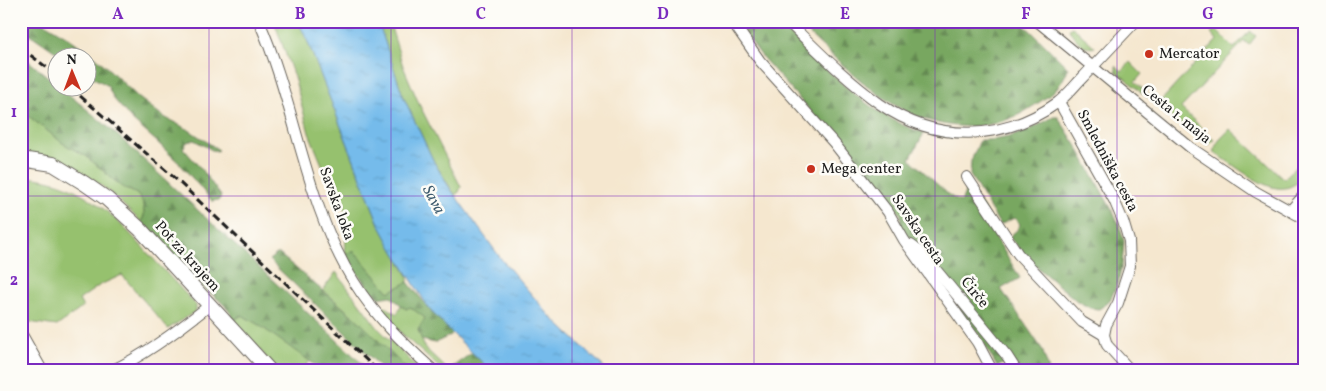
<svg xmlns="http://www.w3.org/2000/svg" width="1326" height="391" font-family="Vollkorn,serif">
<defs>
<pattern id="forest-firs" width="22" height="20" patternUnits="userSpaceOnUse" patternTransform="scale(1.25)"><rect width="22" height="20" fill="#78a761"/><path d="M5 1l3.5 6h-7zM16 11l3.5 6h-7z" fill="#62874f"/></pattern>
<pattern id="water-ripples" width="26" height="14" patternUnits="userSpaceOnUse" patternTransform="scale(1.25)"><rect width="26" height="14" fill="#74bbeb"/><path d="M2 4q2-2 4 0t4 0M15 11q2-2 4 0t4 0" fill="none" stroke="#64a0c9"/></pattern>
</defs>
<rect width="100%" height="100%" fill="#fdfcf7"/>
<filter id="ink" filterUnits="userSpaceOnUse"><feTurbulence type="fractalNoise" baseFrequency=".02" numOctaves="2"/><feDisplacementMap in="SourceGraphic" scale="10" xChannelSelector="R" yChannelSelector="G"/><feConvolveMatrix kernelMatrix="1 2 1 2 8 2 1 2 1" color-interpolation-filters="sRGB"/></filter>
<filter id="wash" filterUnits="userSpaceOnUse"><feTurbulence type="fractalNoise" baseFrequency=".0096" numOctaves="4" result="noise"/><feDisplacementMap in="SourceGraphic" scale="20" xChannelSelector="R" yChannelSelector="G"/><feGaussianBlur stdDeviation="1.12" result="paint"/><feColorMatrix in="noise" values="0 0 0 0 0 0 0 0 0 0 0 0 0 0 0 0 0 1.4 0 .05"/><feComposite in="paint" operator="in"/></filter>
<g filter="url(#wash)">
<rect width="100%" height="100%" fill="#f5e7cf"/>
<g fill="#96c16e" stroke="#596e45">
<polygon points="274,21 298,21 307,40 379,224 408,276 408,282 389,292 355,252 345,253 347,218 343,203 336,188 325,172 309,133 295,80"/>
<polygon points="378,21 389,21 403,66 420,106 461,187 459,192 455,195 434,162 403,96"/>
<path d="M 1071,27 L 1074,28 L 1095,47 C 1083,51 1076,39 1069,30 Z"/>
<polygon points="1215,29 1234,48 1250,31 1256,36 1249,45 1244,41 1181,108 1214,140 1208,145 1151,100 1153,98 1159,103 1217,40 1211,33"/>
<polygon points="1130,62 1142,74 1135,82 1150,96 1148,98 1116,71 1116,66 1122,71"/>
<path d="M 21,110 L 64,144 L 86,156 L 122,187 L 137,194 L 142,201 L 144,211 L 144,216 L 141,222 C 120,202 95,175 67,166 C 52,162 36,160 21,156 Z"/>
<path d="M 1230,129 L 1284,179 L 1303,159 L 1305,160 L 1305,175 C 1300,181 1293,187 1285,188 C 1265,192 1232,163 1215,153 C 1213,143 1224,136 1230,129 Z"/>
<path d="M 21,177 C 77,178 111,212 146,251 C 163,269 179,287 196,305 L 196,311 L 168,329 L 122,275 L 100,285 L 79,300 L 83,307 L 57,326 L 21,321 Z"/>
<polygon points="336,272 378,328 420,370 408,370 362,324 323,290"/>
<polygon points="401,305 406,309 410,307 426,318 418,330 425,348 448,370 442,370 403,335 380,311 384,306 397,314"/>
<polygon points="242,315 259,325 310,361 302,370 277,370 234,320"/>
</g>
<g fill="url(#forest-firs)" stroke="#4a623e">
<polygon points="21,21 41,21 66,36 97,58 139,98 164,117 189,130 219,150 218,151 212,150 194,140 187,142 183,148 203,171 221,196 219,200 212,201 181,165 156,141 131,119 114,99 107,85 88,75 88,58 63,57 21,28"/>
<path d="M 736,21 L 777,21 C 821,63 865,115 924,133 L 910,159 L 950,196 L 961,202 L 967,187 L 970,188 L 998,231 L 995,236 L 1020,278 L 1001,289 L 1042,349 L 1049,370 L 1023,370 L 1009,361 L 997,367 L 981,338 L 900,228 L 901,215 L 884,194 L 763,58 Z"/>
<path d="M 796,21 L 1019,21 L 1033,33 L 1068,68 C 1061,90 1046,98 1027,110 C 1014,118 1000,123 985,125 C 927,133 886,103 846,68 C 829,53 812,37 796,21 Z"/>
<path d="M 21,55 L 57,84 L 58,88 L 61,88 L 113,131 L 369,370 L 322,370 L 259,325 L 242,315 L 234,320 C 225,299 204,292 191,274 L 141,222 L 144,216 L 144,211 L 142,201 L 137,194 L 122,187 L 86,156 L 64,144 L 21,110 Z"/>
<path d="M 1053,117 L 1058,117 L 1078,148 L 1112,210 L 1118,222 L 1124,241 L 1122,265 L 1118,283 L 1109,302 L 1099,309 L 1090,308 L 1077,301 L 1033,264 L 1009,237 L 1017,230 L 1020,224 L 1014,218 L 1000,225 L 970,175 L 971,161 L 980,140 C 1008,141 1029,131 1053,117 Z"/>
<path d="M 355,252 L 389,292 L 408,282 L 430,310 L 453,334 L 435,343 L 422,340 L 418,330 L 425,318 L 410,307 L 406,309 L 390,296 L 379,298 C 364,284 354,270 345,253 Z"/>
<polygon points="278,253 362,324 408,370 384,370 269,260"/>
<polygon points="473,352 490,370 448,370"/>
</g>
<polygon fill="url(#water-ripples)" stroke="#486c84" points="298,21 378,21 403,96 434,162 449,187 502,260 550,316 607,370 490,370 453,334 430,310 393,250 379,224 307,40"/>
</g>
<g filter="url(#ink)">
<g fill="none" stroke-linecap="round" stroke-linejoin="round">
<defs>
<g id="street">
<path d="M 259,21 C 296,105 305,204 354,282 C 375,316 403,343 433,370"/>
<polyline points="732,21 760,61 834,143 888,212 904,240 977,342 992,370"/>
<path d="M 787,21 C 817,50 846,80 880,104 C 936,143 1002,142 1057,103 C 1067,96 1075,85 1084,76 C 1101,58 1118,40 1136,21"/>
<polyline points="1037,21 1191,148 1256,192 1305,219"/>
<polyline points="1059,102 1114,200 1123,221 1129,241 1130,266 1118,303 1106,325 1104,335 1107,345 1130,370"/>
<polyline points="967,177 1018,254 1082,322 1104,335"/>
<polyline points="1290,211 1305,194"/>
<polyline points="911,245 923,254 1007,356 1016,370"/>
<polyline points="23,370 34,362"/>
<path d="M 113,370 C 147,354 180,329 210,305"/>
</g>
<polyline id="secondary" points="21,159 53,164 84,183 107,199 140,229 269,370"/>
<polyline id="primary" points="21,338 39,370"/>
</defs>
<use href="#street" stroke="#68635b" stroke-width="12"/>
<use href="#secondary" stroke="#68635b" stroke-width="16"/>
<use href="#primary" stroke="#68635b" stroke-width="17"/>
<use href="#street" stroke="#fff" stroke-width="10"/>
<use href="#secondary" stroke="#fff" stroke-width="14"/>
<use href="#primary" stroke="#fff" stroke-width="15"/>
<g stroke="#1c1c1c" stroke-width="3" stroke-dasharray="8 4" stroke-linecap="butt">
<polyline points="21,48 58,76"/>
<polyline points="71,88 178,181 377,370"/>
</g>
</g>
</g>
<path fill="none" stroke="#7b2cbf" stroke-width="1" stroke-opacity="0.55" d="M 209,21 L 209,370M 391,21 L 391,370M 572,21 L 572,370M 754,21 L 754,370M 935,21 L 935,370M 1117,21 L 1117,370M 21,196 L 1305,196"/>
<g fill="#c8321e" stroke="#fdfcf7" stroke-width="2">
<circle cx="1149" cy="54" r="5"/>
<circle cx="811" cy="169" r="5"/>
</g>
<g text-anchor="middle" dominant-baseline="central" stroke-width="5" stroke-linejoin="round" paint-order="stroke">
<g font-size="15" fill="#1c1c1c" stroke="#fdfcf7" text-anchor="start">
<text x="1159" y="54">Mercator</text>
<text x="821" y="169">Mega center</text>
</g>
<g font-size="15" fill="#1c1c1c" stroke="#fdfcf7">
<text transform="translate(1176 115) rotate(39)">Cesta 1. maja</text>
<text transform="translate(1107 161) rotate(62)">Smledniška cesta</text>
<text transform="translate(336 204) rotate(70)">Savska loka</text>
<text transform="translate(917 230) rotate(56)">Savska cesta</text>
<text transform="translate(187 257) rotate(48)">Pot za krajem</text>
<text transform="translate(974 293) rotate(51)">Čirče</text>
</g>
<g font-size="16" font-style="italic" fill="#3f5c6f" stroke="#fdfcf7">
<text transform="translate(433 200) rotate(62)">Sava</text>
</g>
</g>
<rect width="1326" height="391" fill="none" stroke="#fdfcf7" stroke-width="55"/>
<g transform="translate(72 72) rotate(359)"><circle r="24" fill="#fdfcf7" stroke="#a3a29f"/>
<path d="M0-4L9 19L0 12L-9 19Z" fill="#c8321e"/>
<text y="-8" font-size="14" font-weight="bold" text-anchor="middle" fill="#1c1c1c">N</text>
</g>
<rect x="28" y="28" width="1270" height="336" fill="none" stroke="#7b2cbf" stroke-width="2"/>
<g font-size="16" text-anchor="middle" font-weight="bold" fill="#7b2cbf">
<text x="118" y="19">A</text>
<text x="300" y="19">B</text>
<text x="481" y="19">C</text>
<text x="663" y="19">D</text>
<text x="845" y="19">E</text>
<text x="1026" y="19">F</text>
<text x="1208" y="19">G</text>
<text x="14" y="117">1</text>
<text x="14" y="285">2</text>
</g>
</svg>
